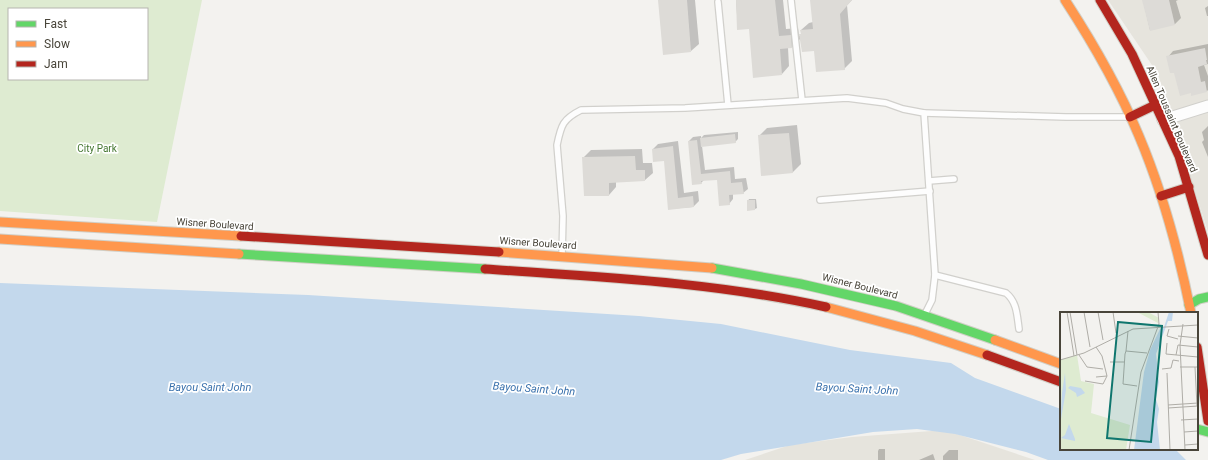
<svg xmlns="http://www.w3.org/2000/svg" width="1208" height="460" font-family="Roboto,sans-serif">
<rect width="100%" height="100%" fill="#f3f2ef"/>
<g fill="#e6e4dd">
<polygon points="1108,0 1208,0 1208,232 1158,74"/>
<polygon points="945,430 1035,460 745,460 790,445 852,437"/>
</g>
<path fill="#deebd1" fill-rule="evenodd" d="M 0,0 L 202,0 L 157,222 L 0,211 ZM 9,9 L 147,9 L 147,79 L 9,79 Z"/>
<polygon fill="#c3d8ec" points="0,283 308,295 639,316 721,324 850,350 951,363 975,378 1061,409 1061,449 1175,449 1186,460 1048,460 1026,452 955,434 917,429 873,432 741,454 721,460 0,460"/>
<g fill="#0003">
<polygon points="659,0 695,0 699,44 691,51"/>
<polygon points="736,0 783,0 786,29 798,28 799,36 802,33 801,30 809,23 813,22 811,0 852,0 847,5 852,61 844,69 815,50 801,38 792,47 788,48 789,66 782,74 750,28 738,29"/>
<polygon points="1143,0 1178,0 1176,1 1181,18 1175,24 1150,30"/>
<polygon points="1208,6 1208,16 1207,16 1205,8"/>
<polygon points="1208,44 1208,64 1204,65 1208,76 1208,90 1207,91 1175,71 1168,57 1173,51"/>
<polygon points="797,125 801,164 793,172 762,175 759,136 767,128"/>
<polygon points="1208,126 1208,157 1202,142 1204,140 1202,132"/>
<polygon points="738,132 738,139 735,142 702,146 705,170 734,167 735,179 746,178 748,189 743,193 733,194 733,199 729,204 718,179 705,179 701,183 689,141 693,137 701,136 701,138 704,135"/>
<polygon points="678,141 684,193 698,191 699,201 693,207 669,209 665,160 653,149 658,144"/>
<polygon points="642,149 643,163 652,163 653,173 645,180 616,182 616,187 609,195 583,158 591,150"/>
<polygon points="749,199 756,199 757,208 755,209 748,201"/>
<polygon points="879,449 885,449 885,460 878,460 878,451"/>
<polygon points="949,450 958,450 958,460 943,460 943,456"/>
<polygon points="933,454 935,460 919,460"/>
</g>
<g fill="#dddbd7">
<polygon points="658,0 687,0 691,52 663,55"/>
<polygon points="736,0 775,0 779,36 791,35 792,48 780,49 782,75 753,78 749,29 737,30"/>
<polygon points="810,0 852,0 840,14 845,70 816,72 814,51 802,52 799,34 801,34 800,30 813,29"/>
<polygon points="1142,0 1169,0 1175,25 1150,31"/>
<polygon points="1205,48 1207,60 1206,60 1207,64 1198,67 1201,82 1205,81 1207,92 1191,96 1191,93 1180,96 1174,73 1170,73 1166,56"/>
<polygon points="789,133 793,173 761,176 758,135"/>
<polygon points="735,134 736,143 701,147 700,138"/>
<polygon points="697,140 701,174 730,171 731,183 742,182 744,194 729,195 730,205 719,206 717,180 701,181 702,184 692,185 688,141"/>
<polygon points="673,146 678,198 693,196 694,207 668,210 664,161 653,162 652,149"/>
<polygon points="635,156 636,170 645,170 645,181 609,183 609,196 584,196 582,157"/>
<polygon points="747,200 755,200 755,210 747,211"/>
</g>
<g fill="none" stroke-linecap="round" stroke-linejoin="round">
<defs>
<g id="lane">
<polyline points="791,0 802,100"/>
<polyline points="718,2 728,105"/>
<polyline points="924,113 1066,117 1128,117"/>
<polyline points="929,181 954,179"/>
<polyline points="820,200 930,191"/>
<path d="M 562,256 L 563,216 L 557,145 C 561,125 563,119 581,110 L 685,108 L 847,98 L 886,103 L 903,109 L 924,113 L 935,275 L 932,300 L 925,314"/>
<path d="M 935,275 L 1006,293 C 1017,302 1017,315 1019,329"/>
</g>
<polyline id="street" points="1163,120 1208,106"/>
<g id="fast">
<polyline points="239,254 485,269"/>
<polyline points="712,268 801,284 896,306 995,340"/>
<polyline points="1189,305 1199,299 1208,297"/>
<polyline points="1197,429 1208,432"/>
</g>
<g id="slow">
<path d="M 1065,0 C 1093,43 1119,88 1139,136 C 1163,193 1179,253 1191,313"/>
<polyline points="0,222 241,236"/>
<polyline points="0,239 239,254"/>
<polyline points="499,252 712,268"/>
<polyline points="826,307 915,331 987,355"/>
<polyline points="995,340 1061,364"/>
</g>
<g id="jam">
<polyline points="1100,0 1132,54 1179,156 1208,255"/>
<polyline points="1130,117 1155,105"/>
<polyline points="1161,196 1189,187"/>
<polyline points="241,236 499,252"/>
<path d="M 485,269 C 599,277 714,282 826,307"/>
<polyline points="1197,347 1208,421"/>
<polyline points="987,355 1061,382"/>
</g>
</defs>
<use href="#lane" stroke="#d1d0cc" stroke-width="8"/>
<use href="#street" stroke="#d1d0cc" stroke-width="13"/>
<use href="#fast" stroke="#d1cfc6" stroke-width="11"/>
<use href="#slow" stroke="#d1cfc6" stroke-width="11"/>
<use href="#jam" stroke="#d1cfc6" stroke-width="11"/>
<use href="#lane" stroke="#fdfdfd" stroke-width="5.5"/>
<use href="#street" stroke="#fdfdfd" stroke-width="11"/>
<use href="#fast" stroke="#63d668" stroke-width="9"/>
<use href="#slow" stroke="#ff974d" stroke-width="9"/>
<use href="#jam" stroke="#b3261e" stroke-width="9"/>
</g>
<g text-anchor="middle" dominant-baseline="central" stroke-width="3.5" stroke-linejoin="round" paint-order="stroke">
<g font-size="10" fill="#49453a" stroke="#fff">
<text transform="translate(1172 119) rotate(67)">Allen Toussaint Boulevard</text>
<text transform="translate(215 224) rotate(4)">Wisner Boulevard</text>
<text transform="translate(538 243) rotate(4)">Wisner Boulevard</text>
<text transform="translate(860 286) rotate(14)">Wisner Boulevard</text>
</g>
<g font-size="10" fill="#457731" stroke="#fff">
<text x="97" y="148">City Park</text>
</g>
<g font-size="11" font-style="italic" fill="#3b72ad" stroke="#fff">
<text x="210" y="387">Bayou Saint John</text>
<text transform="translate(534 389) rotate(4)">Bayou Saint John</text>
<text transform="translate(857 389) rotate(3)">Bayou Saint John</text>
</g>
</g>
<g transform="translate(1060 312)">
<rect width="138" height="138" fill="#f3f2ef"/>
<path d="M 77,0 L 88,0 L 99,6 L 98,11 ZM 17,43 L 21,69 L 34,72 L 31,101 L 70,113 L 66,138 L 0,138 L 0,48 Z" fill="#deebd1"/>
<path d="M 109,0 L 113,0 L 112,9 L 108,9 L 96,42 L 99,70 L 96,87 L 99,97 L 97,110 L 100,138 L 74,138 L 84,60 L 90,38 L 100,17 L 104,15 ZM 5,61 L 6,78 L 0,113 L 2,81 ZM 10,74 L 21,76 L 25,81 L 17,85 L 16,81 L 8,76 ZM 9,112 L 15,127 L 15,129 L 1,126 L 5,123 Z" fill="#c3d8ec"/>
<path fill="none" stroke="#afada7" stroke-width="1" d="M 7,0 L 14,44M 10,0 L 17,43M 24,0 L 30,35M 38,0 L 43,28M 53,0 L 56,21M 123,12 L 120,33 L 125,138M 109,17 L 107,24 L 118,27M 118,24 L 138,26M 107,31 L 106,42 L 138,45M 66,39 L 68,19M 19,43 L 27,55 L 43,57M 116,43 L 118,33 L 138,35M 0,48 L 24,41 L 73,17 L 138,13M 50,50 L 64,50M 120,55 L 138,55M 135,55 L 137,94M 102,57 L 111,56 L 113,48 L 119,49M 107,61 L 110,138M 36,65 L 47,64 L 42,44 L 36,35M 25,69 L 43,72 L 47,64M 77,74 L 63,72 L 65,42 L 66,39 L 87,41M 108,93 L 138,91M 108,96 L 138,94M 121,108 L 138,107M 124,120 L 138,119M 125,133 L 138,132M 69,138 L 81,60 L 99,12 L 98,0"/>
<path fill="#0f766e" fill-opacity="0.15" stroke="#0f766e" stroke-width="2" d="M 58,10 L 102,14 L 91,130 L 47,126 Z"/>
<rect width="138" height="138" fill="none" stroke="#49453a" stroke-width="2"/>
</g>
<rect x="8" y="8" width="140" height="72" fill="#ffffff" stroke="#b6b5b0"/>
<rect x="16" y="21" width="20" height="6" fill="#63d668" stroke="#b6b5b0"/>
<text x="44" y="28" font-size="12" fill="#49453a">Fast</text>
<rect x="16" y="41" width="20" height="6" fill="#ff974d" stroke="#b6b5b0"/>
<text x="44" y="48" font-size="12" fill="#49453a">Slow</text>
<rect x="16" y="61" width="20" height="6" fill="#b3261e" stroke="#b6b5b0"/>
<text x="44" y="68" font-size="12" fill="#49453a">Jam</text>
</svg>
